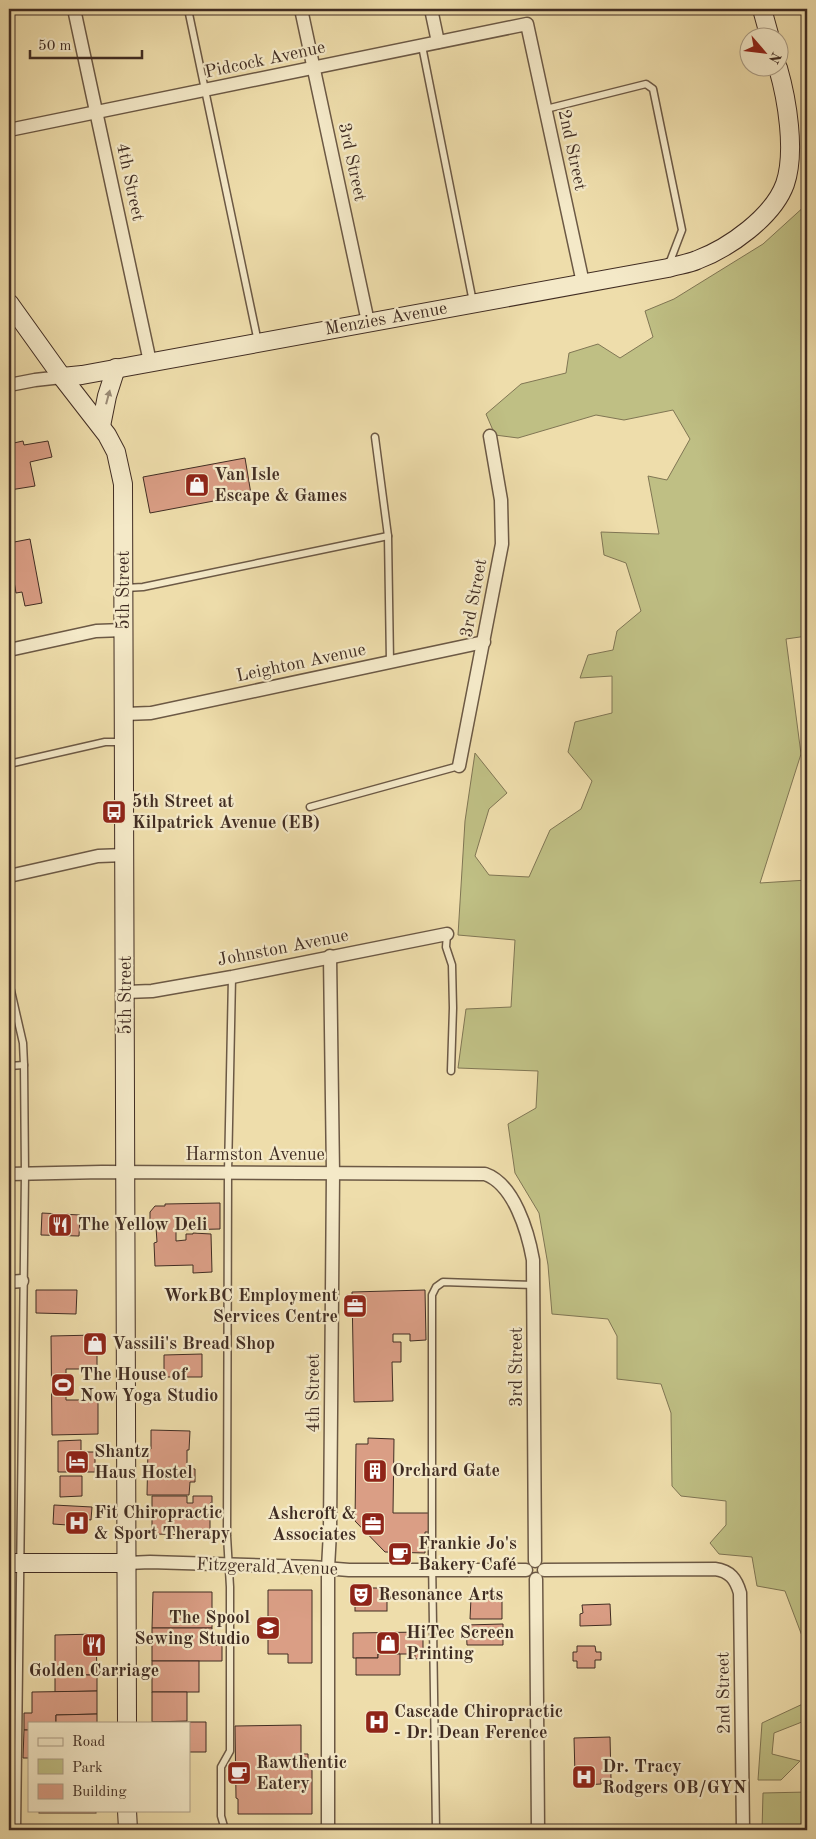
<svg xmlns="http://www.w3.org/2000/svg" width="816" height="1839" font-family="'Old Standard TT',serif">
<rect width="100%" height="100%" fill="#eeddab"/>
<filter id="stains"><feTurbulence type="fractalNoise" baseFrequency=".004" numOctaves="4"/><feColorMatrix values="0 0 0 0 .2 0 0 0 0 .09 0 0 0 0 .02 0 0 0 .5 -.17"/></filter>
<radialGradient id="worn" r=".72"><stop offset=".6" stop-color="#630" stop-opacity="0"/><stop offset="1" stop-color="#630" stop-opacity=".3"/></radialGradient>
<g fill="#bfbf84" stroke="#807654">
<polygon points="807,204 807,636 786,639 801,754 760,883 807,880 807,1649 785,1591 757,1586 752,1557 719,1554 710,1543 726,1525 726,1501 681,1496 672,1486 671,1413 661,1384 617,1379 617,1336 608,1319 552,1314 548,1265 539,1213 515,1173 508,1124 536,1108 538,1071 458,1068 466,1009 511,1007 515,940 458,935 465,821 475,753 507,793 489,809 475,856 489,875 529,877 550,830 581,809 592,781 568,752 575,722 612,713 612,676 580,678 588,655 613,650 617,631 641,611 626,563 604,555 601,532 659,534 648,476 667,480 690,439 673,410 624,420 596,415 518,438 495,435 486,414 521,384 566,373 569,353 598,344 620,358 653,337 645,311 674,299 763,244"/>
<polygon points="807,1702 807,1720 774,1733 772,1754 800,1761 781,1780 758,1780 762,1723"/>
<polygon points="807,1792 807,1830 762,1830 763,1793"/>
</g>
<g fill="#da9e85" stroke="#412d23">
<polygon points="23,441 24,445 48,441 52,457 30,462 35,486 10,490 9,444"/>
<polygon points="245,458 251,494 150,513 143,477"/>
<polygon points="30,539 42,603 25,606 22,592 16,593 9,552 9,543"/>
<polygon points="220,1203 220,1229 176,1230 176,1241 186,1240 186,1234 193,1234 193,1233 211,1234 212,1272 193,1273 193,1265 155,1266 154,1243 157,1242 156,1227 150,1221 150,1212 155,1206 165,1206 165,1204"/>
<polygon points="42,1213 80,1215 79,1236 41,1235"/>
<polygon points="36,1290 77,1290 76,1314 36,1313"/>
<polygon points="425,1290 426,1340 410,1341 410,1334 393,1334 393,1342 401,1342 401,1362 392,1362 393,1401 354,1402 352,1292"/>
<polygon points="97,1335 97,1369 66,1369 66,1400 98,1400 98,1434 52,1435 51,1336"/>
<polygon points="202,1354 202,1377 164,1377 164,1355"/>
<polygon points="151,1430 190,1431 189,1450 187,1450 187,1468 195,1469 195,1482 190,1482 189,1495 147,1495 148,1449 151,1449"/>
<polygon points="368,1438 394,1439 393,1513 430,1513 430,1532 425,1532 425,1553 385,1552 355,1521 356,1444 368,1444"/>
<polygon points="81,1440 81,1452 95,1452 95,1472 58,1472 58,1441"/>
<rect x="9" y="1453" width="5" height="36"/>
<polygon points="60,1476 82,1476 82,1496 60,1497"/>
<polygon points="152,1496 187,1496 187,1503 193,1503 193,1496 212,1496 212,1503 210,1503 210,1535 152,1534"/>
<polygon points="54,1505 92,1507 91,1520 82,1519 82,1526 53,1524"/>
<rect x="355" y="1588" width="32" height="23"/>
<polygon points="268,1590 312,1590 312,1663 288,1663 288,1654 268,1654"/>
<polygon points="153,1592 212,1592 212,1628 152,1628"/>
<polygon points="471,1598 502,1598 502,1619 470,1619"/>
<polygon points="610,1604 611,1625 580,1626 580,1614 583,1613 582,1605"/>
<polygon points="503,1624 503,1645 467,1645 466,1625"/>
<polygon points="152,1628 212,1628 212,1645 222,1645 222,1661 152,1661"/>
<polygon points="423,1632 423,1658 415,1659 415,1654 378,1654 378,1658 353,1658 353,1633"/>
<polygon points="96,1634 97,1675 55,1675 55,1635"/>
<polygon points="577,1646 595,1646 596,1652 601,1652 601,1660 595,1660 595,1668 577,1668 577,1661 573,1661 573,1652 577,1652"/>
<polygon points="378,1654 400,1654 400,1675 356,1675 356,1658 378,1658"/>
<rect x="152" y="1661" width="47" height="31"/>
<polygon points="55,1675 97,1675 97,1691 55,1692"/>
<polygon points="97,1691 97,1714 56,1715 56,1723 29,1723 29,1730 24,1730 24,1713 32,1713 32,1692"/>
<polygon points="152,1692 187,1692 187,1721 152,1722"/>
<polygon points="97,1714 97,1723 56,1723 56,1715"/>
<polygon points="152,1722 206,1722 206,1752 189,1752 189,1723"/>
<polygon points="301,1725 301,1754 308,1754 308,1767 312,1767 312,1814 238,1814 238,1799 236,1798 235,1726"/>
<polygon points="24,1730 29,1730 29,1758 23,1758"/>
<polygon points="610,1737 611,1779 601,1779 601,1784 583,1785 575,1775 574,1738"/>
<polygon points="9,1784 16,1784 17,1815 9,1815"/>
<rect x="39" y="1810" width="57" height="3"/>
</g>
<g fill="none" stroke-linecap="round" stroke-linejoin="round">
<defs>
<g id="lane">
<polyline points="188,9 258,342"/>
<polyline points="422,46 473,302"/>
<polyline points="546,109 646,84 653,89 682,230 669,264"/>
<polyline points="375,437 388,536 390,662"/>
<polyline points="125,588 143,587 388,536"/>
<polyline points="9,764 105,742 122,742"/>
<polyline points="310,807 459,766"/>
<polyline points="447,934 446,947 452,965 453,1008 451,1071"/>
<polyline points="9,982 23,1043 24,1065 25,1174 17,1830"/>
<polyline points="9,1066 24,1065"/>
<polyline points="225,1830 221,1816 221,1767 230,1751 230,1587 227,1536 228,1173 232,977"/>
<polyline points="436,1830 432,1558 432,1295 436,1287 443,1282 534,1285"/>
</g>
<g id="street">
<polyline points="74,9 150,362"/>
<polyline points="301,9 368,322"/>
<polyline points="431,9 438,42"/>
<polyline points="9,130 527,24 583,283"/>
<polyline points="9,385 35,380 62,377"/>
<polyline points="9,650 96,631 124,630"/>
<polyline points="125,714 151,713 484,642"/>
<polyline points="459,766 502,544 501,500 490,436"/>
<polyline points="9,876 98,856 125,855"/>
<polyline points="126,992 152,991 232,977 447,934"/>
<path d="M 9,1174 L 102,1172 L 485,1174 C 514,1184 528,1232 533,1260 L 535,1561"/>
<polyline points="9,1282 22,1281"/>
<polyline points="127,1563 150,1562 312,1567 349,1570 526,1570"/>
<path d="M 544,1570 L 715,1569 C 730,1571 736,1579 740,1593 L 743,1830"/>
<polyline points="536,1579 538,1830"/>
<polyline points="328,1830 328,1568 330,1532 333,1173 330,956"/>
</g>
<g id="secondary">
<polyline points="762,9 770,38"/>
<polyline points="9,303 62,377 107,435 116,452 123,484 127,1723"/>
<path d="M 62,377 L 82,375 L 668,268 C 677,265 688,264 697,260 C 729,248 773,217 785,184 C 796,152 787,99 778,68"/>
<polyline points="101,426 107,396 116,368"/>
<polyline points="9,1563 127,1563"/>
<polyline points="127,1810 128,1830"/>
</g>
</defs>
<use href="#lane" stroke="#6c5945" stroke-width="9"/>
<use href="#street" stroke="#6c5945" stroke-width="15"/>
<use href="#secondary" stroke="#412d23" stroke-width="20"/>
<use href="#lane" stroke="#f4e9c8" stroke-width="6"/>
<use href="#street" stroke="#f4e9c8" stroke-width="12"/>
<use href="#secondary" stroke="#f4e9c8" stroke-width="18"/>
</g>
<defs><path id="oneway-solid" d="M-6-.8H1V-3.2L6.5 0L1 3.2V.8H-6Z" transform="scale(1.25)"/></defs>
<use fill="#9a8b76" href="#oneway-solid" transform="translate(108 397) rotate(-75)"/>
<defs>
<symbol id="shop-square" viewBox="-11 -11 22 22"><rect x="-9" y="-9" width="18" height="18" rx="4" fill="#8f2418" stroke="#f4e9c8"/><path d="M-5-2.5h2.3a2.7 3.5 0 0 1 5.4 0H5L5.5 6h-11ZM-1.5-2.5h3a1.5 2.3 0 0 0-3 0Z" fill="#fff"/></symbol>
<symbol id="bus-square" viewBox="-11 -11 22 22"><rect x="-9" y="-9" width="18" height="18" rx="4" fill="#8f2418" stroke="#f4e9c8"/><path d="M-5-6H5V4H4V6H2V4H-2V6H-4V4H-5ZM-3.5-4V0h7V-4ZM-3.5 1.2v1.5H-2V1.2ZM2 1.2v1.5H3.5V1.2Z" fill="#fff"/></symbol>
<symbol id="restaurant-square" viewBox="-11 -11 22 22"><rect x="-9" y="-9" width="18" height="18" rx="4" fill="#8f2418" stroke="#f4e9c8"/><path d="M-5-6h1v4h1v-4h1v4h1v-4h1v5L-1.5 .5V6h-2V.5L-5-1ZM5-6V6H3V1.5H1.5Q1.5-4 5-6Z" fill="#fff"/></symbol>
<symbol id="office-square" viewBox="-11 -11 22 22"><rect x="-9" y="-9" width="18" height="18" rx="4" fill="#8f2418" stroke="#f4e9c8"/><path d="M-6-3h4V-5.5h4V-3h4V5H-6ZM-1-4.5V-3h2v-1.5ZM-6 0V1H6V0Z" fill="#fff"/></symbol>
<symbol id="stadium-square" viewBox="-11 -11 22 22"><rect x="-9" y="-9" width="18" height="18" rx="4" fill="#8f2418" stroke="#f4e9c8"/><path d="M0-5a6.5 5 0 1 0 0 10a6.5 5 0 1 0 0-10ZM-3.5-1.8h7v3.6h-7Z" fill="#fff"/></symbol>
<symbol id="hotel-square" viewBox="-11 -11 22 22"><rect x="-9" y="-9" width="18" height="18" rx="4" fill="#8f2418" stroke="#f4e9c8"/><path d="M-6-4.5h1.5V1H6V5H4.5V3h-9V5H-6ZM-4 0a1.8 1.8 0 1 1 3.6 0ZM.5 0V-2.5h3Q6-2.5 6 0Z" fill="#fff"/></symbol>
<symbol id="building-square" viewBox="-11 -11 22 22"><rect x="-9" y="-9" width="18" height="18" rx="4" fill="#8f2418" stroke="#f4e9c8"/><path d="M-4-6H4V6H1V3H-1V6H-4ZM-2.5-4.3h1.7v1.8h-1.7ZM.8-4.3h1.7v1.8H.8ZM-2.5-1h1.7V.8h-1.7ZM.8-1h1.7V.8H.8Z" fill="#fff"/></symbol>
<symbol id="hospital-square" viewBox="-11 -11 22 22"><rect x="-9" y="-9" width="18" height="18" rx="4" fill="#8f2418" stroke="#f4e9c8"/><path d="M-5-5h3v3.5h4V-5h3V5h-3V1.5h-4V5h-3Z" fill="#fff"/></symbol>
<symbol id="cafe-square" viewBox="-11 -11 22 22"><rect x="-9" y="-9" width="18" height="18" rx="4" fill="#8f2418" stroke="#f4e9c8"/><path d="M-5.5-4.5H6V0H3Q3 3.5 0 3.5H-2.5Q-5.5 3.5-5.5 0ZM3-3.2v2h1.7v-2ZM-6 4.5H4V6H-6Z" fill="#fff"/></symbol>
<symbol id="theatre-square" viewBox="-11 -11 22 22"><rect x="-9" y="-9" width="18" height="18" rx="4" fill="#8f2418" stroke="#f4e9c8"/><path d="M-5-5.5Q0-4 5-5.5V0Q5 5 0 6Q-5 5-5 0ZM-3.3-2.5H-1v1.5H-3.3ZM1-2.5H3.3v1.5H1ZM-2.8 1Q0 5.5 2.8 1Z" fill="#fff"/></symbol>
<symbol id="school-square" viewBox="-11 -11 22 22"><rect x="-9" y="-9" width="18" height="18" rx="4" fill="#8f2418" stroke="#f4e9c8"/><path d="M0-5L7-2L0 1L-7-2ZM-4 1L0 2.5L4 1V4Q0 6-4 4Z" fill="#fff"/></symbol>
</defs>
<g fill-rule="evenodd">
<use href="#shop-square" x="183" y="471" width="28" height="28"/>
<use href="#bus-square" x="100" y="798" width="28" height="28"/>
<use href="#restaurant-square" x="46" y="1211" width="28" height="28"/>
<use href="#office-square" x="341" y="1292" width="28" height="28"/>
<use href="#shop-square" x="81" y="1330" width="28" height="28"/>
<use href="#stadium-square" x="49" y="1371" width="28" height="28"/>
<use href="#hotel-square" x="63" y="1448" width="28" height="28"/>
<use href="#building-square" x="361" y="1457" width="28" height="28"/>
<use href="#hospital-square" x="63" y="1509" width="28" height="28"/>
<use href="#office-square" x="359" y="1510" width="28" height="28"/>
<use href="#cafe-square" x="386" y="1540" width="28" height="28"/>
<use href="#theatre-square" x="347" y="1581" width="28" height="28"/>
<use href="#school-square" x="254" y="1614" width="28" height="28"/>
<use href="#shop-square" x="374" y="1629" width="28" height="28"/>
<use href="#restaurant-square" x="80" y="1631" width="28" height="28"/>
<use href="#hospital-square" x="363" y="1708" width="28" height="28"/>
<use href="#cafe-square" x="225" y="1759" width="28" height="28"/>
<use href="#hospital-square" x="570" y="1763" width="28" height="28"/>
</g>
<g text-anchor="middle" dominant-baseline="central" stroke-width="4.5" stroke-linejoin="round" paint-order="stroke">
<g font-size="18" fill="#412d23" stroke="#f4e9c8">
<text transform="translate(265 60) rotate(-12)">Pidcock Avenue</text>
<text transform="translate(572 150) rotate(78)">2nd Street</text>
<text transform="translate(352 162) rotate(78)">3rd Street</text>
<text transform="translate(130 182) rotate(78)">4th Street</text>
<text transform="translate(386 319) rotate(-10)">Menzies Avenue</text>
<text transform="translate(124 590) rotate(-90)">5th Street</text>
<text transform="translate(474 598) rotate(-79)">3rd Street</text>
<text transform="translate(301 663) rotate(-12)">Leighton Avenue</text>
<text transform="translate(283 948) rotate(-11)">Johnston Avenue</text>
<text transform="translate(126 995) rotate(-90)">5th Street</text>
<text x="255" y="1155">Harmston Avenue</text>
<text transform="translate(517 1367) rotate(-90)">3rd Street</text>
<text transform="translate(314 1393) rotate(-90)">4th Street</text>
<text transform="translate(267 1567) rotate(2)">Fitzgerald Avenue</text>
<text transform="translate(724 1693) rotate(-91)">2nd Street</text>
</g>
<g font-size="18" font-weight="bold" fill="#412d23" stroke="#f4e9c8" text-anchor="start">
<text x="214" y="475">Van Isle<tspan x="214" dy="21">Escape &amp; Games</tspan></text>
<text x="132" y="802">5th Street at<tspan x="132" dy="21">Kilpatrick Avenue (EB)</tspan></text>
<text x="78" y="1225">The Yellow Deli</text>
<text x="338" y="1296" text-anchor="end">WorkBC Employment<tspan x="338" dy="21">Services Centre</tspan></text>
<text x="112" y="1344">Vassili's Bread Shop</text>
<text x="80" y="1375">The House of<tspan x="80" dy="21">Now Yoga Studio</tspan></text>
<text x="94" y="1452">Shantz<tspan x="94" dy="21">Haus Hostel</tspan></text>
<text x="392" y="1471">Orchard Gate</text>
<text x="94" y="1513">Fit Chiropractic<tspan x="94" dy="21">&amp; Sport Therapy</tspan></text>
<text x="356" y="1514" text-anchor="end">Ashcroft &amp;<tspan x="356" dy="21">Associates</tspan></text>
<text x="418" y="1544">Frankie Jo's<tspan x="418" dy="21">Bakery Café</tspan></text>
<text x="378" y="1595">Resonance Arts</text>
<text x="250" y="1618" text-anchor="end">The Spool<tspan x="250" dy="21">Sewing Studio</tspan></text>
<text x="406" y="1633">HiTec Screen<tspan x="406" dy="21">Printing</tspan></text>
<text x="94" y="1671" text-anchor="middle">Golden Carriage</text>
<text x="394" y="1712">Cascade Chiropractic<tspan x="394" dy="21">- Dr. Dean Ference</tspan></text>
<text x="256" y="1763">Rawthentic<tspan x="256" dy="21">Eatery</tspan></text>
<text x="602" y="1767">Dr. Tracy<tspan x="602" dy="21">Rodgers OB/GYN</tspan></text>
</g>
</g>
<rect width="816" height="1839" fill="none" stroke="#eeddab" stroke-width="30"/>
<rect x="10" y="10" width="796" height="1819" fill="none" stroke="#412d23" stroke-width="2.5"/>
<rect x="15" y="15" width="786" height="1809" fill="none" stroke="#412d23"/>
<rect x="28" y="1722" width="162" height="90" fill="#f4e9c8" stroke="#ac9e86"/>
<rect x="38" y="1738" width="25" height="8" fill="#f4e9c8" stroke="#ac9e86"/>
<text x="72" y="1746" font-size="15" fill="#412d23">Road</text>
<rect x="38" y="1759" width="25" height="15" fill="#bfbf84" stroke="#ac9e86"/>
<text x="72" y="1772" font-size="15" fill="#412d23">Park</text>
<rect x="38" y="1784" width="25" height="15" fill="#da9e85" stroke="#ac9e86"/>
<text x="72" y="1796" font-size="15" fill="#412d23">Building</text>
<g transform="translate(764 52) rotate(118)"><circle r="24" fill="#f4e9c8" stroke="#ac9e86"/>
<path d="M0-4L9 19L0 12L-9 19Z" fill="#8f2418"/>
<text y="-8" font-size="14" font-weight="bold" text-anchor="middle" fill="#412d23">N</text>
</g>
<path d="M30 50v8h112v-8" fill="none" stroke="#412d23" stroke-width="2.5"/>
<text x="38" y="50" font-size="15" fill="#412d23" stroke="#f4e9c8" stroke-width="4" paint-order="stroke">50 m</text>
<rect width="100%" height="100%" filter="url(#stains)"/>
<rect width="100%" height="100%" fill="url(#worn)"/>
</svg>
